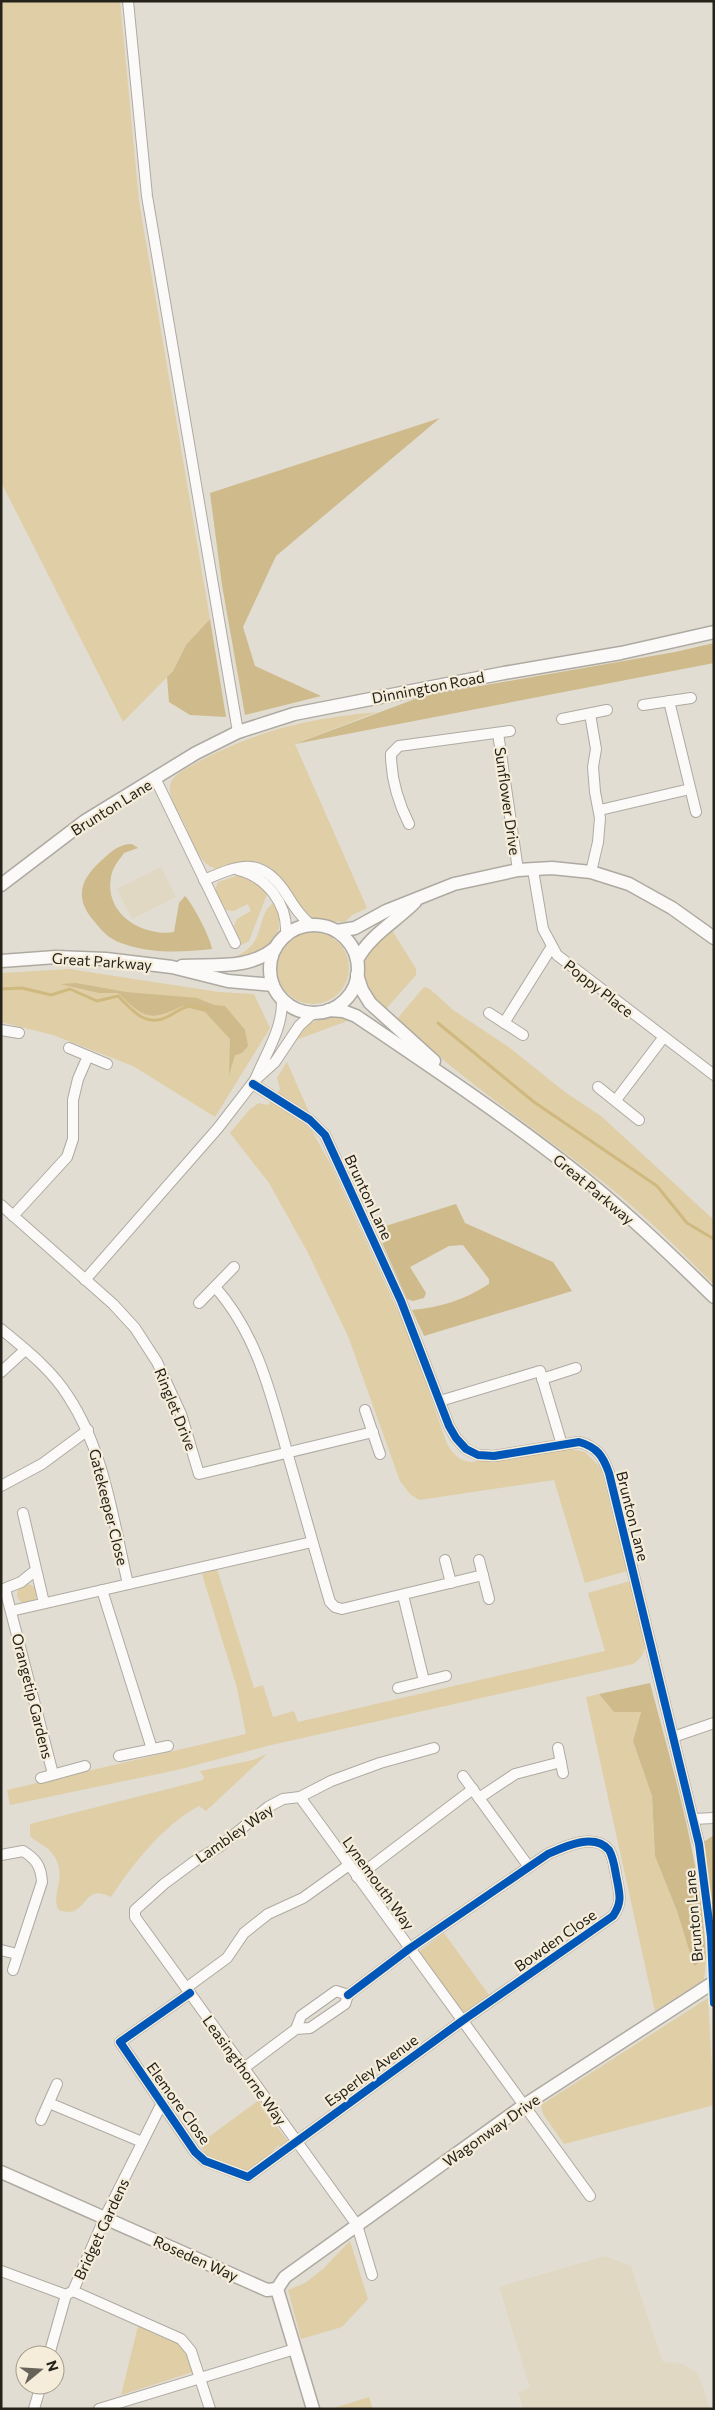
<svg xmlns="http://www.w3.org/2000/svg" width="715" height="2410" font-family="Commissioner,sans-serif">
<rect width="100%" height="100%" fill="#e2ddd2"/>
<g fill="#e1d8c4">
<polygon points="161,867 176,897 132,919 117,889"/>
<polygon points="605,2256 631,2266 663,2362 681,2363 696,2372 702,2384 710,2409 523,2409 518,2392 530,2388 499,2287"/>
</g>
<g fill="#dfcea6">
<polygon points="1,1 120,1 139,201 210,619 186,645 173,671 123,722 1,482"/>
<path d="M 377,712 L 295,744 L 367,908 L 352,915 L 345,922 C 332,921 318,921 307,915 C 286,902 284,864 254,862 C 241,861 230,868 217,869 C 198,865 192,840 185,825 C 180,814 168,798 170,786 C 172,774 188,768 198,762 C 261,729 307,719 377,712 Z"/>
<polygon points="239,875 245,875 266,891 267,894 249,941 242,945 234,926 237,919 251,911 248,904 234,911 226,910 215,890 218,882"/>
<path d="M 275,902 C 288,940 268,953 232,958 C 270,944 253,915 275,902 Z"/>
<path d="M 392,930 L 416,969 L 416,975 L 386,1009 C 370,995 352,969 370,947 C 375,941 385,935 392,930 Z"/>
<circle cx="313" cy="968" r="36"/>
<polygon points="69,969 219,992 254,994 270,1028 215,1117 133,1066 53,1035 1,1022 1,973"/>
<path d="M 424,987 L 430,989 L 453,1010 L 510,1048 L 565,1092 L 601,1116 L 714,1220 L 714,1285 C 676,1246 636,1207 593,1174 C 527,1123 458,1077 397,1019 Z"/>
<polygon points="333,1016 350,1020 296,1040 310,1023"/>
<polygon points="287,1062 309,1112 306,1113 277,1093 280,1089 277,1078"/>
<path d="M 271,1101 L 299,1118 L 312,1131 L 331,1165 L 412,1342 L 447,1444 C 454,1455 459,1461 472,1462 L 566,1448 L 585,1452 L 601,1468 L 627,1571 L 585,1583 L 554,1480 L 419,1500 L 410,1494 L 400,1481 L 348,1336 L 307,1251 L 269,1183 L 230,1133 L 250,1109 L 259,1103 L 268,1105 Z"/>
<path d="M 217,1569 L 254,1688 L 263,1685 L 273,1717 L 294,1711 L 298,1722 L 605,1651 L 588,1593 L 630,1581 L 645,1643 C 645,1653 642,1658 633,1664 L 267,1746 L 177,1770 L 10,1805 L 7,1790 L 246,1734 L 237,1688 L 202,1574 Z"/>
<circle cx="27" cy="1594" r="10"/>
<polygon points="599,1694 614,1712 641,1711 633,1741 652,1796 655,1856 677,1911 694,1966 706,1959 704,1980 655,2011 586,1697"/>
<path d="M 267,1754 L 206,1811 L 199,1806 C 163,1825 133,1864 111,1897 C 81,1881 88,1921 59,1910 C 49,1896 70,1876 52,1853 C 46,1845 37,1843 30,1836 L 30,1824 L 203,1780 L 204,1777 L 200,1771 L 253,1760 Z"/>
<polygon points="444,1933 489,1995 462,2014 417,1953"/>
<polygon points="708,1998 714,2105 564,2144 543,2114 541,2105"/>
<polygon points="259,2100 264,2111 289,2142 284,2146 278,2146 273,2150 271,2155 247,2173 207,2155 199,2144"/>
<polygon points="350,2241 368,2299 342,2327 301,2339 288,2290 305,2283 323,2269"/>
<polygon points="139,2322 147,2326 150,2332 173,2342 179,2339 191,2351 193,2372 121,2395"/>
<polygon points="369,2397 373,2409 331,2409"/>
</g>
<g fill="#ceba8a">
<polygon points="440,418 276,556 243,627 255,666 321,696 245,715 222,585 210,493"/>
<polygon points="210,619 226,717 190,715 169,702 167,677 173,671 186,645"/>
<polygon points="714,643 714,663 295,744 423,696 675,652"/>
<path d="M 132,844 L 138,848 L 124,853 C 119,860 112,868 111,877 C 104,913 141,937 174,932 L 179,903 L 185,896 C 193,904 211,939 212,949 C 184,952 155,954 127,945 C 112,941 104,934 94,921 C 74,898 80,879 103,859 C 112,851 119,844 132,844 Z"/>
<path d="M 76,983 L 126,992 L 197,998 L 214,1005 L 225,1006 L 245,1030 L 248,1046 L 242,1053 L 235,1055 L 229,1075 L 230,1039 L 205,1012 L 182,1006 C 149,1023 143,1017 118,993 L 99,993 L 60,984 Z"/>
<path d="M 456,1204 L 465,1223 L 553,1262 L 572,1291 L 424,1336 L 412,1310 C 441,1307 464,1300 489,1284 L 489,1279 L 463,1245 L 449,1246 L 410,1267 L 426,1293 L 424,1298 L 413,1301 L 407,1299 L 376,1229 Z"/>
<path d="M 650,1683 C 674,1774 702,1865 706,1959 L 694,1966 L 677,1911 L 655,1856 L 652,1796 L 633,1741 L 641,1712 L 614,1712 L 599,1694 Z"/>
<polygon points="714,1835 714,1915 702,1843"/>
</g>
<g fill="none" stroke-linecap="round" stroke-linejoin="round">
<g stroke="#d0b97f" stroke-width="3">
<path d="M 1,989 L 22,988 L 51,995 L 70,989 L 97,1001 L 118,996 C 132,1010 146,1028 167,1017 C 176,1013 182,1006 192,1006 C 197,1006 203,1008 208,1009"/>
<polyline points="438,1023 534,1102 657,1186 687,1223 714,1239"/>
</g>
<defs>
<g id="minor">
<polyline points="128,1 147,196 238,732"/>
<polyline points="669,701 696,812"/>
<polyline points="643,705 691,698"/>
<polyline points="590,714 596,749 593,767 595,792 600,818 598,842 591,872"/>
<polyline points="562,719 607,710"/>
<polyline points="498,733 518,870"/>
<polyline points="155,778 235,943"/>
<polyline points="600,810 690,789"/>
<path d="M 409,824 C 398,802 391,779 391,754 L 399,746 L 510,731"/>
<path d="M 238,870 C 267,877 288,904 286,935"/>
<polyline points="533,870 543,929 557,955 714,1075"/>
<path d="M 204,880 C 241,864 262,856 287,895 C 294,906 300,916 311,925"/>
<path d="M 282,999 C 283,1029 266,1053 255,1080 L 275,1062 L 299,1026 L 313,1013"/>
<polyline points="489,1013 523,1035"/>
<polyline points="504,1023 551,948"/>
<polyline points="1,1030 19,1033"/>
<polyline points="69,1048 107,1064"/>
<path d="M 253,1084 L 310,1120 L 325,1135 L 401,1301 L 449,1426 L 456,1438 L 466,1449 L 478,1455 L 494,1456 L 579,1442 C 597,1447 603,1456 609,1473 L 699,1844"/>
<polyline points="598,1087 639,1120"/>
<polyline points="616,1100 663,1038"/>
<polyline points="1,1205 113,1304 135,1328 157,1362 181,1414 199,1474 373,1432"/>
<polyline points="13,1216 67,1157 73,1139 73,1100 78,1079 88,1056"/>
<polyline points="85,1280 218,1128 255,1080"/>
<path d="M 215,1287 C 258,1335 272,1398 289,1459 C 303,1507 316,1555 330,1602 L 335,1607 L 342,1609 L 483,1575"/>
<polyline points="199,1303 234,1267"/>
<path d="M 1,1329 C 25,1349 51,1369 68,1396 C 105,1452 113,1520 128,1584"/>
<polyline points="1,1372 25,1350"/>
<polyline points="542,1379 576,1368"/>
<polyline points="440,1401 540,1371 562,1445"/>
<polyline points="365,1410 380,1454"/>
<polyline points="1,1486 42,1464 88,1430"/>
<polyline points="23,1513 44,1603"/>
<polyline points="445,1560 451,1583"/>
<polyline points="479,1560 489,1599"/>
<polyline points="5,1589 53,1774"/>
<polyline points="1,1590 21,1582 36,1570"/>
<polyline points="102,1590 152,1749"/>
<polyline points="403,1595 424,1681"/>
<polyline points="11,1611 312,1542"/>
<polyline points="398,1688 446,1676"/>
<polyline points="673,1737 714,1723"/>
<polyline points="558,1748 563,1773"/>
<polyline points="119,1756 168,1746"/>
<polyline points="463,1776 529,1867"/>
<polyline points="41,1778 85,1766"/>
<polyline points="300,1797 590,2196"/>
<polyline points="479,1798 515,1774 561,1762"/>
<polyline points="693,1819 714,1818"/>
<path d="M 1,1855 L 23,1851 C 36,1859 41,1866 42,1882 L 13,1970"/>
<polyline points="357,1877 473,1789"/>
<polyline points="1,1950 17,1954"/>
<polyline points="186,1988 227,1958 244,1933 268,1914 303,1898 349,1865"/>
<path d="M 190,1993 L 120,2042 L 195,2152 L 205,2161 L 248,2177 L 462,2021 L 613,1916 C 622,1903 620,1895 617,1880 C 615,1871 614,1858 609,1850 C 594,1832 564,1847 548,1854 L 409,1949 L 348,1995"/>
<polyline points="244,2068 296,2029 310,2028 345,2004 348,1995 336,1991 301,2016 296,2029"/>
<polyline points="49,2103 142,2142"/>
<polyline points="41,2120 57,2084"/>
<polyline points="1,2271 66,2295"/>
<polyline points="372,2275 357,2225 135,1917 135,1910 164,1884 195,1861 219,1847 268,1807 283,1799 300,1797 331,1781 380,1763 434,1748"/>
<polyline points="73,2291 181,2339 191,2351 210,2409"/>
<polyline points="49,2355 66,2295 73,2291 105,2217 161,2105"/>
<polyline points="34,2409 41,2385"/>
<polyline points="99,2409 295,2349"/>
</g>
<g id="tertiary">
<polyline points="1,885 85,821 196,753 238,732 294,714 504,673 621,653 714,632"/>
<circle cx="314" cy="969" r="44"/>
<polyline points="337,931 355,928 386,911 454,884 518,870 552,868 591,872 629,884 672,908 714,938"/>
<path d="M 357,960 C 370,935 395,922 415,902"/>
<polyline points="1,961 56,957 106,959 172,967 228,981 273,985"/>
<path d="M 182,966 C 214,964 249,970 275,948"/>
<polyline points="357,975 362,990 370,1003 434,1061"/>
<path d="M 329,1010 L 343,1011 L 356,1016 C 427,1064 499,1112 567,1165 C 619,1205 667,1251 714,1297"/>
<polyline points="1,2172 267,2290 277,2289"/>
<polyline points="277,2289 285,2277 523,2106 714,1982"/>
<polyline points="277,2289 313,2409"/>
</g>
</defs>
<use href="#minor" stroke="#aeaaa2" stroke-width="12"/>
<use href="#tertiary" stroke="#aeaaa2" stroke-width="15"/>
<use href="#minor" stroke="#fbfaf8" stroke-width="10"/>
<use href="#tertiary" stroke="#fbfaf8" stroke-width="12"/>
<defs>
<g id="cycleway">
<path d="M 253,1084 L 310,1120 L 325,1135 L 401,1301 L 449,1426 L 456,1438 L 466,1449 L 478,1455 L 494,1456 L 579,1442 C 597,1447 603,1456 609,1473 L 699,1844 L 711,1937 L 714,2003"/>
<path d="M 190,1993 L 120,2042 L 195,2152 L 205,2161 L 248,2177 L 462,2021 L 613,1916 C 622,1903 620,1895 617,1880 C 615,1871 614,1858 609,1850 C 594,1832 564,1847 548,1854 L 409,1949 L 348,1995"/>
</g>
</defs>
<use href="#cycleway" stroke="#f5edd9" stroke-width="11"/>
<use href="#cycleway" stroke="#0057b8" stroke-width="8"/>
</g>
<g text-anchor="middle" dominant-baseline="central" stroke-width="4.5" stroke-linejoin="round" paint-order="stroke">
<g font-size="15" fill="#25221a" stroke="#f5edd9">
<text transform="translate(428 687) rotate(-11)">Dinnington Road</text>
<text transform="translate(508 801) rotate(82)">Sunflower Drive</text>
<text transform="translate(111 807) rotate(-32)">Brunton Lane</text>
<text transform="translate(102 961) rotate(4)">Great Parkway</text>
<text transform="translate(599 988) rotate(38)">Poppy Place</text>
<text transform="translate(594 1189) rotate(40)">Great Parkway</text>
<text transform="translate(369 1197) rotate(65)">Brunton Lane</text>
<text transform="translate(176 1409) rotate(68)">Ringlet Drive</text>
<text transform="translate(109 1507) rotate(76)">Gatekeeper Close</text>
<text transform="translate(633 1516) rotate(76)">Brunton Lane</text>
<text transform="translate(33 1696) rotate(76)">Orangetip Gardens</text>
<text transform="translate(234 1833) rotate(-35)">Lambley Way</text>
<text transform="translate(379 1883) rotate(54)">Lynemouth Way</text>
<text transform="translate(693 1916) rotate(-95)">Brunton Lane</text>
<text transform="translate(555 1940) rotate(-35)">Bowden Close</text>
<text transform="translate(245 2070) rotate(54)">Leasingthorne Way</text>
<text transform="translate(371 2070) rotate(-36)">Esperley Avenue</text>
<text transform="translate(179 2103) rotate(54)">Elemore Close</text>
<text transform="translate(491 2130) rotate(-35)">Wagonway Drive</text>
<text transform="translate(101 2229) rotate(-65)">Bridget Gardens</text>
<text transform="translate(196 2258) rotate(24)">Roseden Way</text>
</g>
</g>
<rect width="715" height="2410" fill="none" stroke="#25221a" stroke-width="5"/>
<g transform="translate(40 2370) rotate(72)"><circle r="24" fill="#f5edd9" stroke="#a29c8d"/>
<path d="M0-4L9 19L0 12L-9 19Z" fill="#67635a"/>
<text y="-8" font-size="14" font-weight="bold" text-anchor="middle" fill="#25221a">N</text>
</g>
</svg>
